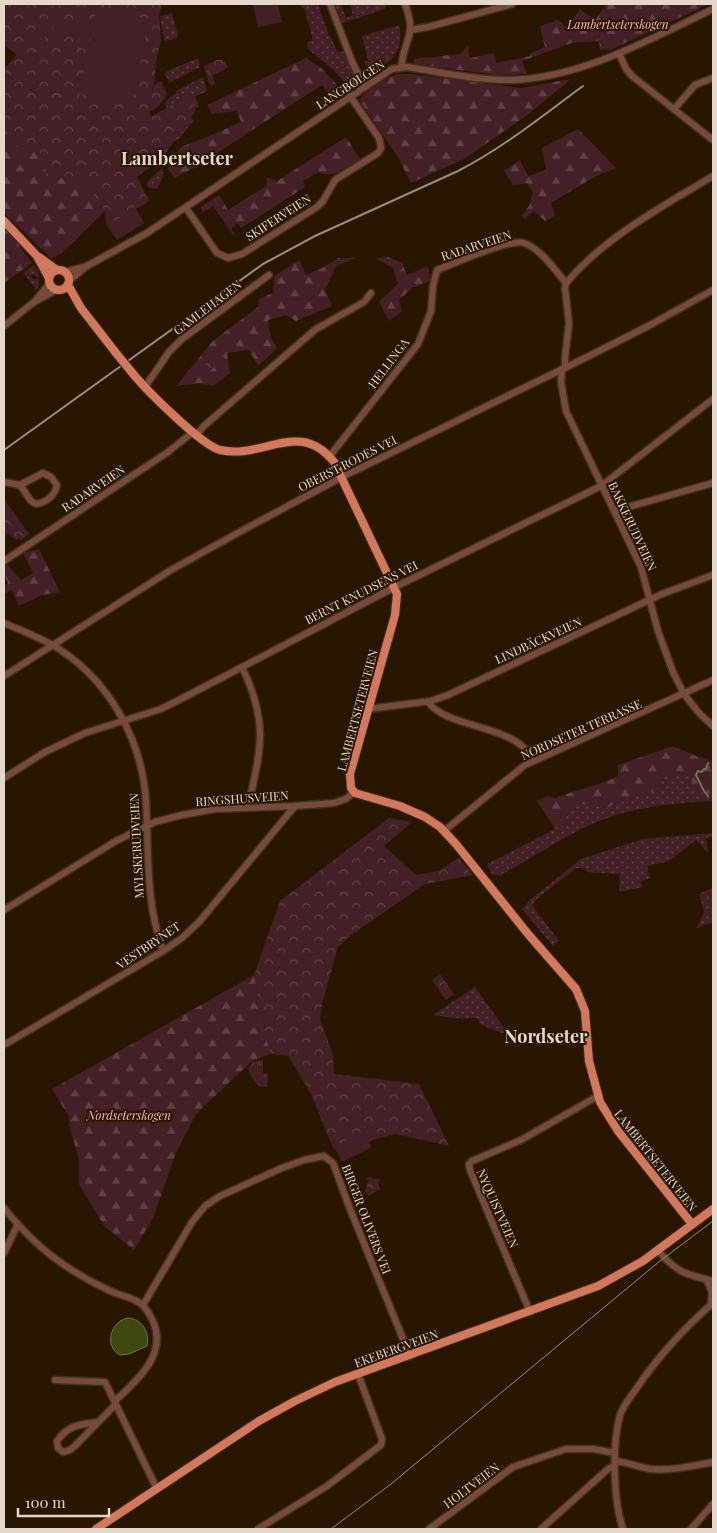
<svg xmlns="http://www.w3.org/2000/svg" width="717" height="1533" font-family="'Playfair Display',serif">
<defs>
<pattern id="grass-dots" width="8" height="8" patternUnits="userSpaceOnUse" patternTransform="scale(1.25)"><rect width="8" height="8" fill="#432026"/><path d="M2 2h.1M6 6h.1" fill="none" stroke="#5e4044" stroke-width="1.8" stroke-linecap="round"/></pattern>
<pattern id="forest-firs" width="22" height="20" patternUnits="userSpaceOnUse" patternTransform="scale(1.25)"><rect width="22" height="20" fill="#432026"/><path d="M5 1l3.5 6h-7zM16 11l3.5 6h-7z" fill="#5e4044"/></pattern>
<pattern id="park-crowns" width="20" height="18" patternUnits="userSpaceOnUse" patternTransform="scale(1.25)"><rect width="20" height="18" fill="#432026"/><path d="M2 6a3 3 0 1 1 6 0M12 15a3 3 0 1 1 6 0" fill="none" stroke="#5e4044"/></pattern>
</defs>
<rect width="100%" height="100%" fill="#291601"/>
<g fill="url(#grass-dots)">
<polygon points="300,4 318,4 329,35 338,52 343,51 356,79 356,84 349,88 334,70 309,50 307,42 313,40 304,8 302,9"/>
<polygon points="335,4 341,4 346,18 353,15 350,4 387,4 385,9 342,23"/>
<polygon points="172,13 178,35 176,39 164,41 160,16"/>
<path d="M 399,25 C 405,51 392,62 370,75 L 364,61 L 368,60 L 362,36 Z"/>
<polygon points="198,58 200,67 169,83 165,72"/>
<polygon points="203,77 207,91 195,97 199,106 190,111 194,117 191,114 189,115 194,120 177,141 173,141 152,117 167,108 165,103 170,97 176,93 176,91"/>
<path d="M 162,168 C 165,174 161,185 155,189 L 148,187 L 147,182 Z"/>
<polygon points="34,265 39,272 39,278 33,274 31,276 33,279 39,279 39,286 36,290 24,273"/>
<path d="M 688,772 L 709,795 L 713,795 L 713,801 C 677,803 641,806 607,818 C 569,832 536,856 501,875 L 492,875 L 487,864 L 561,826 L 573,803 L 607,808 L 624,798 L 644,796 L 658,788 L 663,780 Z"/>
<polygon points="713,833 713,837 706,838 708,853 696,840 669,861 647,866 650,878 640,882 643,887 619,892 620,874 587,872 584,868 576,868 538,898 532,905 559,941 553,946 522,909 531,899 581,859 643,839"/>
<polygon points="713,888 713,922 697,928 704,912 699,894"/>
<polygon points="475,987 507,1032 501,1033 480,1024 478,1018 455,1018 433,1015"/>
</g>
<g fill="url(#forest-firs)">
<polygon points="606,4 709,4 610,50 600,50 599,41 572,43 522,61 527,74 497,75 415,64 413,61 414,59 460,54 468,46 470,58 494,53 496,63 530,56 531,53 545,47 540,26 558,20 565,26 573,20 580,9 587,15 596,19"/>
<polygon points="306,58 321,68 339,87 329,95 322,85 192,169 175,178 168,169 169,162 181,147 207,137 241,122 237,111 212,114 207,105"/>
<path d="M 397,74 L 411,74 L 521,88 L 571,79 L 526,116 L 464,159 L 411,183 L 398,157 L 359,100 C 368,88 383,80 397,74 Z"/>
<polygon points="4,127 14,144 41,154 56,179 79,175 105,211 64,251 52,259 4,213"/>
<polygon points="578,129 616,168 596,176 551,203 555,216 545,221 534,211 525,219 521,216 529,206 533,192 527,183 513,185 504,171 520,160 528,176 546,170 542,148"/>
<polygon points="346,137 360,159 335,174 325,174 318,172 303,181 305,187 241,228 238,223 231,228 235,234 233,235 213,206 203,212 201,207 219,195 228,210 266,186 267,177 277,181"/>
<polygon points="4,229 13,237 32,263 4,283"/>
<polygon points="388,257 402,263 407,275 428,266 430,281 412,288 399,300 402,311 389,321 379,302 398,284 393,268 375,258"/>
<polygon points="338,258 356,258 336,266 325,290 332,306 296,321 286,315 268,320 271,338 277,348 258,366 249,350 227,353 230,373 213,386 199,383 176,386 213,341 258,307 259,299 273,293 274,276 299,260 306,275 322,268"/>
<polygon points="39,549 60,592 42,595 19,606 12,590 4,594 4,586 8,583 4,574 4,566 7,564 21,580 33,573 23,553"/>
<path d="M 673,746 L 696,756 L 713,761 L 713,795 L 696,791 L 688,772 L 663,780 L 658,788 L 644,796 L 624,798 L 607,808 L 573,803 L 561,826 L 555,829 L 537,801 C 545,797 546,795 555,798 C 576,790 598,786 618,776 L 618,765 Z"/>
<polygon points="254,975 270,1054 251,1062 196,1114 176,1153 153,1218 134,1250 104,1226 79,1184 79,1159 69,1126 69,1117 52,1089"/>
</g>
<g fill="url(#park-crowns)">
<polygon points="4,4 162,4 159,16 161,40 156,62 155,77 152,91 155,84 161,81 167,94 160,105 152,111 150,110 151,117 191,94 196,110 165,154 162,162 150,167 137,177 149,201 136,209 144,223 117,240 106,224 105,211 79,175 56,179 47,176 41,154 13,144 4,127 4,69 17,55 4,45"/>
<polygon points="217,60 224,60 228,67 224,70 213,75 215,84 210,86 204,66"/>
<polygon points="221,354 226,360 215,366 206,375 205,373 206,371 203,366"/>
<polygon points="4,499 29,534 21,540 19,538 16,540 8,533 4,536"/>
<polygon points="389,818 412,822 384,846 416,875 439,871 459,858 473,875 425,884 351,935 338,947 322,1004 320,1019 333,1055 334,1074 419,1084 449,1146 395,1134 335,1150 333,1148 311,1094 288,1056 270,1054 254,975 280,901"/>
<polygon points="440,974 454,994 446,1000 432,980"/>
<path d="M 263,1060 L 263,1073 L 268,1074 L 267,1087 C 256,1088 253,1078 248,1070 L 252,1063 Z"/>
<polygon points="371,1176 373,1179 376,1178 380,1180 378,1183 380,1189 369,1196 365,1191 368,1182 367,1178"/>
</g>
<g fill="#432026">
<polygon points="253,4 278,4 282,22 258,27"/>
<polygon points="97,8 149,19 132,105 79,94"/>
<polygon points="38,19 49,22 44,42 33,39"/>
<polygon points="55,19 89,25 86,39 52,32"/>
<polygon points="134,207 144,223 119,238 110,224"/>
<polygon points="361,1133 369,1137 371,1148 342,1162 334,1146"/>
</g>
<path fill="#3e490f" stroke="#707447" d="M 128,1318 C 142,1319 150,1332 147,1346 L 129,1354 L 120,1355 C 103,1346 111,1321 128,1318 Z"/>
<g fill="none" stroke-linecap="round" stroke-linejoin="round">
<polyline stroke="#707447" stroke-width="2" points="708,796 704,791 696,775 698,771 702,772 704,769 706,769 708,763"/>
<defs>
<g id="minor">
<polyline points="330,4 353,64 365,86"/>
<polyline points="410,30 428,27 512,4"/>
<polyline points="619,53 626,69 632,76 713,140"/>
<path d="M 402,67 C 401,54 408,44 410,31 C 411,22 408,12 405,4"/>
<polyline points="674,109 695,85 713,78"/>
<polyline points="186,208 217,253 228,258 242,254 317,207 323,201 335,180 378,153 381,148 379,138 350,96"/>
<path d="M 65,272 L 87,266 L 147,233 L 392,69 L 407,67 C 440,72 475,80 509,80 C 579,79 651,39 713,9"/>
<polyline points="70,280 87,266"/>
<path d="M 566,283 C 606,236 662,207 713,176"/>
<polyline points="35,301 50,283"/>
<polyline points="4,326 34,302 56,290"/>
<polyline points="565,368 565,358 569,323 565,288 566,283"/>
<polyline points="562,369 561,382 566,411 641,567 658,631 673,672 684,694 699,713 713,726"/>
<polyline points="145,387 169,352 182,339 269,275"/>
<polyline points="196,435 205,425 316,329 364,302 371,293"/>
<path d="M 329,457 L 418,344 L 431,311 L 433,286 L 437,270 C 454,264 509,238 524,243 C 541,249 555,270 566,283"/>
<path d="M 4,482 L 20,485 L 31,501 L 36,504 C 46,502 55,496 57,485 L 51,477 L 43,473 L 20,485"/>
<polyline points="614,511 713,483"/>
<polyline points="4,561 168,452 193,432"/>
<path d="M 4,623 C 22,631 42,638 59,649 C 110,682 142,740 146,801 C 149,854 145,900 163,951"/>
<path d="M 242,667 C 269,723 261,749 248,807"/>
<polyline points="4,676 171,570 245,529 342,477 585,358 652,324 713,290"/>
<path d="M 428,702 C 444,725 500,726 522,746 C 527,750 530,756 533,761"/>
<polyline points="368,709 431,701 448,695 662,594 713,575"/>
<polyline points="4,778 45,752 85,733 161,709 181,699 395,587 601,486 713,399"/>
<polyline points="444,831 525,765 713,680"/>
<polyline points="4,910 116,841 155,822 182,815 215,809 295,806 334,803 346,799 354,792"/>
<polyline points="4,1045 163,951 182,938 199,922 295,806"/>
<path d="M 4,1208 C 24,1233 47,1255 75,1272 C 88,1280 101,1287 115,1293 C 123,1296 133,1298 140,1303 C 146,1307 150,1315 153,1321 C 168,1355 136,1381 115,1401"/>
<path d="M 658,1250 C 675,1272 687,1275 713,1281"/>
<polyline points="4,1253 18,1224"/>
<polyline points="707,1280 712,1293 711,1304"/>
<polyline points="143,1305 192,1222 205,1206 220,1196 282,1168 304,1160 324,1156 333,1163 350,1209 410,1356"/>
<polyline points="530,1312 470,1170 469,1164 472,1161 521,1140 598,1096"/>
<polyline points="55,1380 105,1382 157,1489"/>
<path d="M 98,1422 C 81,1424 68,1425 57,1441 L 58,1448 L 63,1452 L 70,1450 L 75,1446 L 116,1404"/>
<path d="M 615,1461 C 627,1462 638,1467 650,1469 C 671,1471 693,1466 713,1462"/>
<polyline points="258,1529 327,1486 381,1445 382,1439 358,1374"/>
<polyline points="429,1529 513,1467 566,1449 593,1449 615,1453"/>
<polyline points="541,1529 608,1469 615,1465"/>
<path d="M 623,1529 C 613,1500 612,1445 620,1415 C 623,1406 629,1399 634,1392 C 656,1359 683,1329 713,1303"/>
<polyline points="691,1529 713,1504"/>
</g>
<g id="major">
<polyline points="4,221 37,256 49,278"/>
<polyline points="39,257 57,270"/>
<circle cx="59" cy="280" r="10"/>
<polyline points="68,285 81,308 116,353"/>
<path d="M 130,370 C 143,387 201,445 220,450 C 263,460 299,418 334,462 L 397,594 L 395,615 L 350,774 L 351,788 L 355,793 L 400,806 L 425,817 L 440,827 L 456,844 L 528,934 L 576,989 L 585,1011 L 589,1061 L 600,1102 L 618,1131 L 692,1224"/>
<polyline points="96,1529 259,1421 295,1401 335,1382 598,1286 643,1261 713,1209"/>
</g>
</defs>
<use href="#minor" stroke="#43311d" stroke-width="9"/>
<use href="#major" stroke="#43311d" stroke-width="10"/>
<use href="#minor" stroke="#764b3d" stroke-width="6"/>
<use href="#major" stroke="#d2785c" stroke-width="8"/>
<polyline stroke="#9c8c7c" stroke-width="1" points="331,1529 391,1484 660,1261 713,1221"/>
<path stroke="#9c8c7c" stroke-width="2" d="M 4,450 L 263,264 L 315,236 L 458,171 C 503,148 542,116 583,86"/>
<defs>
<polyline id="major-bridge" points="116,353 130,370"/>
</defs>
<use href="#major-bridge" stroke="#43311d" stroke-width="10" stroke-linecap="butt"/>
<use href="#major-bridge" stroke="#d2785c" stroke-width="8"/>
</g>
<g text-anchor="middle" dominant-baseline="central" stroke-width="4" stroke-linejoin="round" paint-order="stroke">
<g font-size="12" font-style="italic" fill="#fcb1ba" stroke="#291601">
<text x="618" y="24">Lambertseterskogen</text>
<text x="129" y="1115">Nordseterskogen</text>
</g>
<g font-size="12" fill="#e5d7ca" stroke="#291601">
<text transform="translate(350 84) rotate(-33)">LANGBØLGEN</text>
<text transform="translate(278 217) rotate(-33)">SKIFERVEIEN</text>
<text transform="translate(476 245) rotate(-18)">RADARVEIEN</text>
<text transform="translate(207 307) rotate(-37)">GAMLEHAGEN</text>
<text transform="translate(388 363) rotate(-53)">HELLINGA</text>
<text transform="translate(347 463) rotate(-27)">OBERST RODES VEI</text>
<text transform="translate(93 488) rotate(-34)">RADARVEIEN</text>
<text transform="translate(633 526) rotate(65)">BAKKERUDVEIEN</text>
<text transform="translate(361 592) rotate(-27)">BERNT KNUDSENS VEI</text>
<text transform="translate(538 640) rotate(-25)">LINDBÄCKVEIEN</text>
<text transform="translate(357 710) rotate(-75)">LAMBERTSETERVEIEN</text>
<text transform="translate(581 729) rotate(-24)">NORDSETER TERRASSE</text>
<text transform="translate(242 798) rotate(-4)">RINGSHUSVEIEN</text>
<text transform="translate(136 846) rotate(-93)">MYLSKERUDVEIEN</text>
<text transform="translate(148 945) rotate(-34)">VESTBRYNET</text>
<text transform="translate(656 1160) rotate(52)">LAMBERTSETERVEIEN</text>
<text transform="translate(498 1208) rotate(66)">NYQUISTVEIEN</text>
<text transform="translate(367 1219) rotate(69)">BIRGER OLIVERS VEI</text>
<text transform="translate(396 1348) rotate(-20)">EKEBERGVEIEN</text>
<text transform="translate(471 1485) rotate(-37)">HOLTVEIEN</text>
</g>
<g font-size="18" font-weight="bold" fill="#e5d7ca" stroke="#291601">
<text x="177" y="158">Lambertseter</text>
<text x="546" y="1036">Nordseter</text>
</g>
</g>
<rect width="717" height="1533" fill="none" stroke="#e5d7ca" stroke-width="10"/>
<path d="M18 1508v8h91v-8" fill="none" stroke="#e5d7ca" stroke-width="2.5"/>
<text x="25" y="1508" font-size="15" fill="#e5d7ca" stroke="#291601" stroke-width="4" paint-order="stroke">100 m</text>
</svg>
